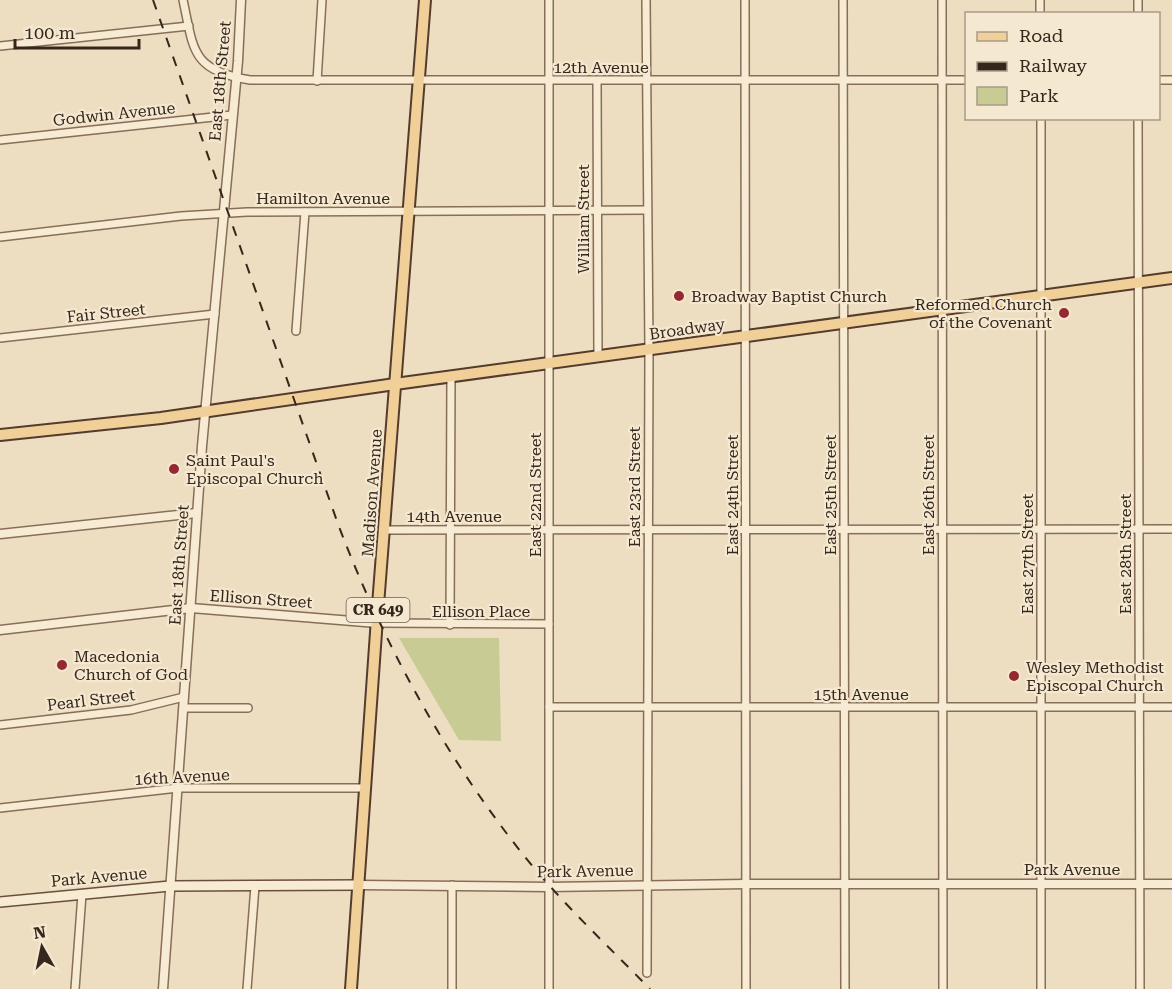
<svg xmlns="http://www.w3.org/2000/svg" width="1172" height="989" font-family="'Roboto Serif',serif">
<rect width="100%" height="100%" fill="#edddc1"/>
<polygon fill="#c9cb95" points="399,638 499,638 501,741 459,740"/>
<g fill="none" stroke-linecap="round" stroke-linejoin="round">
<defs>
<g id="minor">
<path d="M 183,0 C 194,51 191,70 250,80 L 966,80"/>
<polyline points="549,0 549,989"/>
<polyline points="646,0 649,350 647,973"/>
<polyline points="745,0 746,989"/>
<polyline points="843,0 845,989"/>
<polyline points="942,0 943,989"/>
<polyline points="1040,0 1040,14"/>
<polyline points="1138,0 1138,14"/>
<polyline points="0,46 189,26"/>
<polyline points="1158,80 1172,80"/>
<polyline points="317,81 322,0"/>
<polyline points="597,81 598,356"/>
<polyline points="1041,118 1041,989"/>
<polyline points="1138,118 1140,989"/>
<polyline points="0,140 232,115"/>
<polyline points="0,237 181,216 247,212 647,210"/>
<polyline points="296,331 305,212"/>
<polyline points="0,338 215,314"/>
<polyline points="385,530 1172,529"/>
<polyline points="377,623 549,624"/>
<polyline points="450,625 451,376"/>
<polyline points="549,707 1172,707"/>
<polyline points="184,708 248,708"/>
<polyline points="0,725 131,710 184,697"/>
<polyline points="0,808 178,788 366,788"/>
<polyline points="75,989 82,894"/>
<polyline points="247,989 255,886"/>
<polyline points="452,989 452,885"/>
</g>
<g id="tertiary">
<polyline points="0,534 197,513"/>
<polyline points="0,630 191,608 377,623"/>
<polyline points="359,885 548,887 746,884 1172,884"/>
<polyline points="163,989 202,446 238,61 241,0"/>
</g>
<polyline id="secondary" points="0,902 170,886 359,885"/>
<g id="primary">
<polyline points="0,435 161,418 395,384 1172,278"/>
<polyline points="351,989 377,618 425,0"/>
</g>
</defs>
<use href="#minor" stroke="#876e59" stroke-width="10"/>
<use href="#tertiary" stroke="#876e59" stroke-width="11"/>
<use href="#secondary" stroke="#684f3c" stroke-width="12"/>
<use href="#primary" stroke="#543c2d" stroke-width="14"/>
<use href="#minor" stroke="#f8ebd4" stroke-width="7"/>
<use href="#tertiary" stroke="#f8ebd4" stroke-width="8"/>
<use href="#secondary" stroke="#f8ebd4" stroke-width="9"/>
<use href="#primary" stroke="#f1cf99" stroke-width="10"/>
<path stroke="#36271d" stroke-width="2" stroke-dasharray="10 10" stroke-linecap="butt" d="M 153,0 L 338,524 C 383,643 445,757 525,857 C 563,904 608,946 650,989"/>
</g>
<g fill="#952932" stroke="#f5e8d0" stroke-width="2">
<circle cx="679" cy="296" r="6"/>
<circle cx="1064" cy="313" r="6"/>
<circle cx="174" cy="469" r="6"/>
<circle cx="62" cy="665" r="6"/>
<circle cx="1014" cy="676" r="6"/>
</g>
<g text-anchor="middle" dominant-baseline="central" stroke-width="4.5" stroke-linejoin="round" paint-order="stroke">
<rect fill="#f5e8d0" stroke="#6f6153" stroke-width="1.5" x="346.5" y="598" width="63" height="24" rx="4.5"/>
<g font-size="15" font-weight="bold" fill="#36271d">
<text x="378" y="610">CR 649</text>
</g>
<g font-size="16" fill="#36271d" stroke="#f5e8d0">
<text x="601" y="67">12th Avenue</text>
<text transform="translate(220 81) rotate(-85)">East 18th Street</text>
<text transform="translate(114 114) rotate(-6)">Godwin Avenue</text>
<text x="323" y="198">Hamilton Avenue</text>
<text transform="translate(583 219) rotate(-90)">William Street</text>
<text transform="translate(106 313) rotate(-6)">Fair Street</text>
<text transform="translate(687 329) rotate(-8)">Broadway</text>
<text transform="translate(634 487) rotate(-90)">East 23rd Street</text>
<text transform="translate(372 493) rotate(-86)">Madison Avenue</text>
<text transform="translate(535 495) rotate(-90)">East 22nd Street</text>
<text transform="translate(732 495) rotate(-90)">East 24th Street</text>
<text transform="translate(830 495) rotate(-90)">East 25th Street</text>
<text transform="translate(928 495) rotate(-90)">East 26th Street</text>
<text x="454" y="516">14th Avenue</text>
<text transform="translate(1027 554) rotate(-90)">East 27th Street</text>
<text transform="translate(1125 554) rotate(-90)">East 28th Street</text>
<text transform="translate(179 565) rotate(-86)">East 18th Street</text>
<text transform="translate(261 599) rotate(4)">Ellison Street</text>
<text x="481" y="611">Ellison Place</text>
<text x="861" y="694">15th Avenue</text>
<text transform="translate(91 700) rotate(-7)">Pearl Street</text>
<text transform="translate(182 777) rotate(-3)">16th Avenue</text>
<text x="1072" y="869">Park Avenue</text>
<text transform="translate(585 871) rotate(-1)">Park Avenue</text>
<text transform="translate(99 877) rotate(-5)">Park Avenue</text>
</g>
<g font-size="16" fill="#36271d" stroke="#f5e8d0" text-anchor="start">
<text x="691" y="296">Broadway Baptist Church</text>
<text x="1052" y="304" text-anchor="end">Reformed Church<tspan x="1052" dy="18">of the Covenant</tspan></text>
<text x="186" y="460">Saint Paul's<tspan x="186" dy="18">Episcopal Church</tspan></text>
<text x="74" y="656">Macedonia<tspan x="74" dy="18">Church of God</tspan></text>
<text x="1026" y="667">Wesley Methodist<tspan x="1026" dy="18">Episcopal Church</tspan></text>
</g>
</g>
<rect x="965" y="12" width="195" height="108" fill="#f5e8d0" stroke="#a99b88" stroke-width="1.5"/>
<rect x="977" y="32" width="30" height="9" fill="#f1cf99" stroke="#a99b88" stroke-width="1.5"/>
<text x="1019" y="42" font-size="18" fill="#36271d">Road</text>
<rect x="977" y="62" width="30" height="9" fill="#36271d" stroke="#a99b88" stroke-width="1.5"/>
<text x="1019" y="72" font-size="18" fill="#36271d">Railway</text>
<rect x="977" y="87" width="30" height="18" fill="#c9cb95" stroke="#a99b88" stroke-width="1.5"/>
<text x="1019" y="102" font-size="18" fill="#36271d">Park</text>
<g transform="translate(42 947) rotate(351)" stroke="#f5e8d0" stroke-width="4.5" paint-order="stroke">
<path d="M0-4.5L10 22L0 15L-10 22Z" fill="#36271d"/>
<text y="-9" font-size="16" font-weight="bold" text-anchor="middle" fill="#36271d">N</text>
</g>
<path d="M15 39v9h124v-9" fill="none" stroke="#36271d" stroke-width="3"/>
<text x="24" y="39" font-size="18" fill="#36271d" stroke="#f5e8d0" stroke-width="4.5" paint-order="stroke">100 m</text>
</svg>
